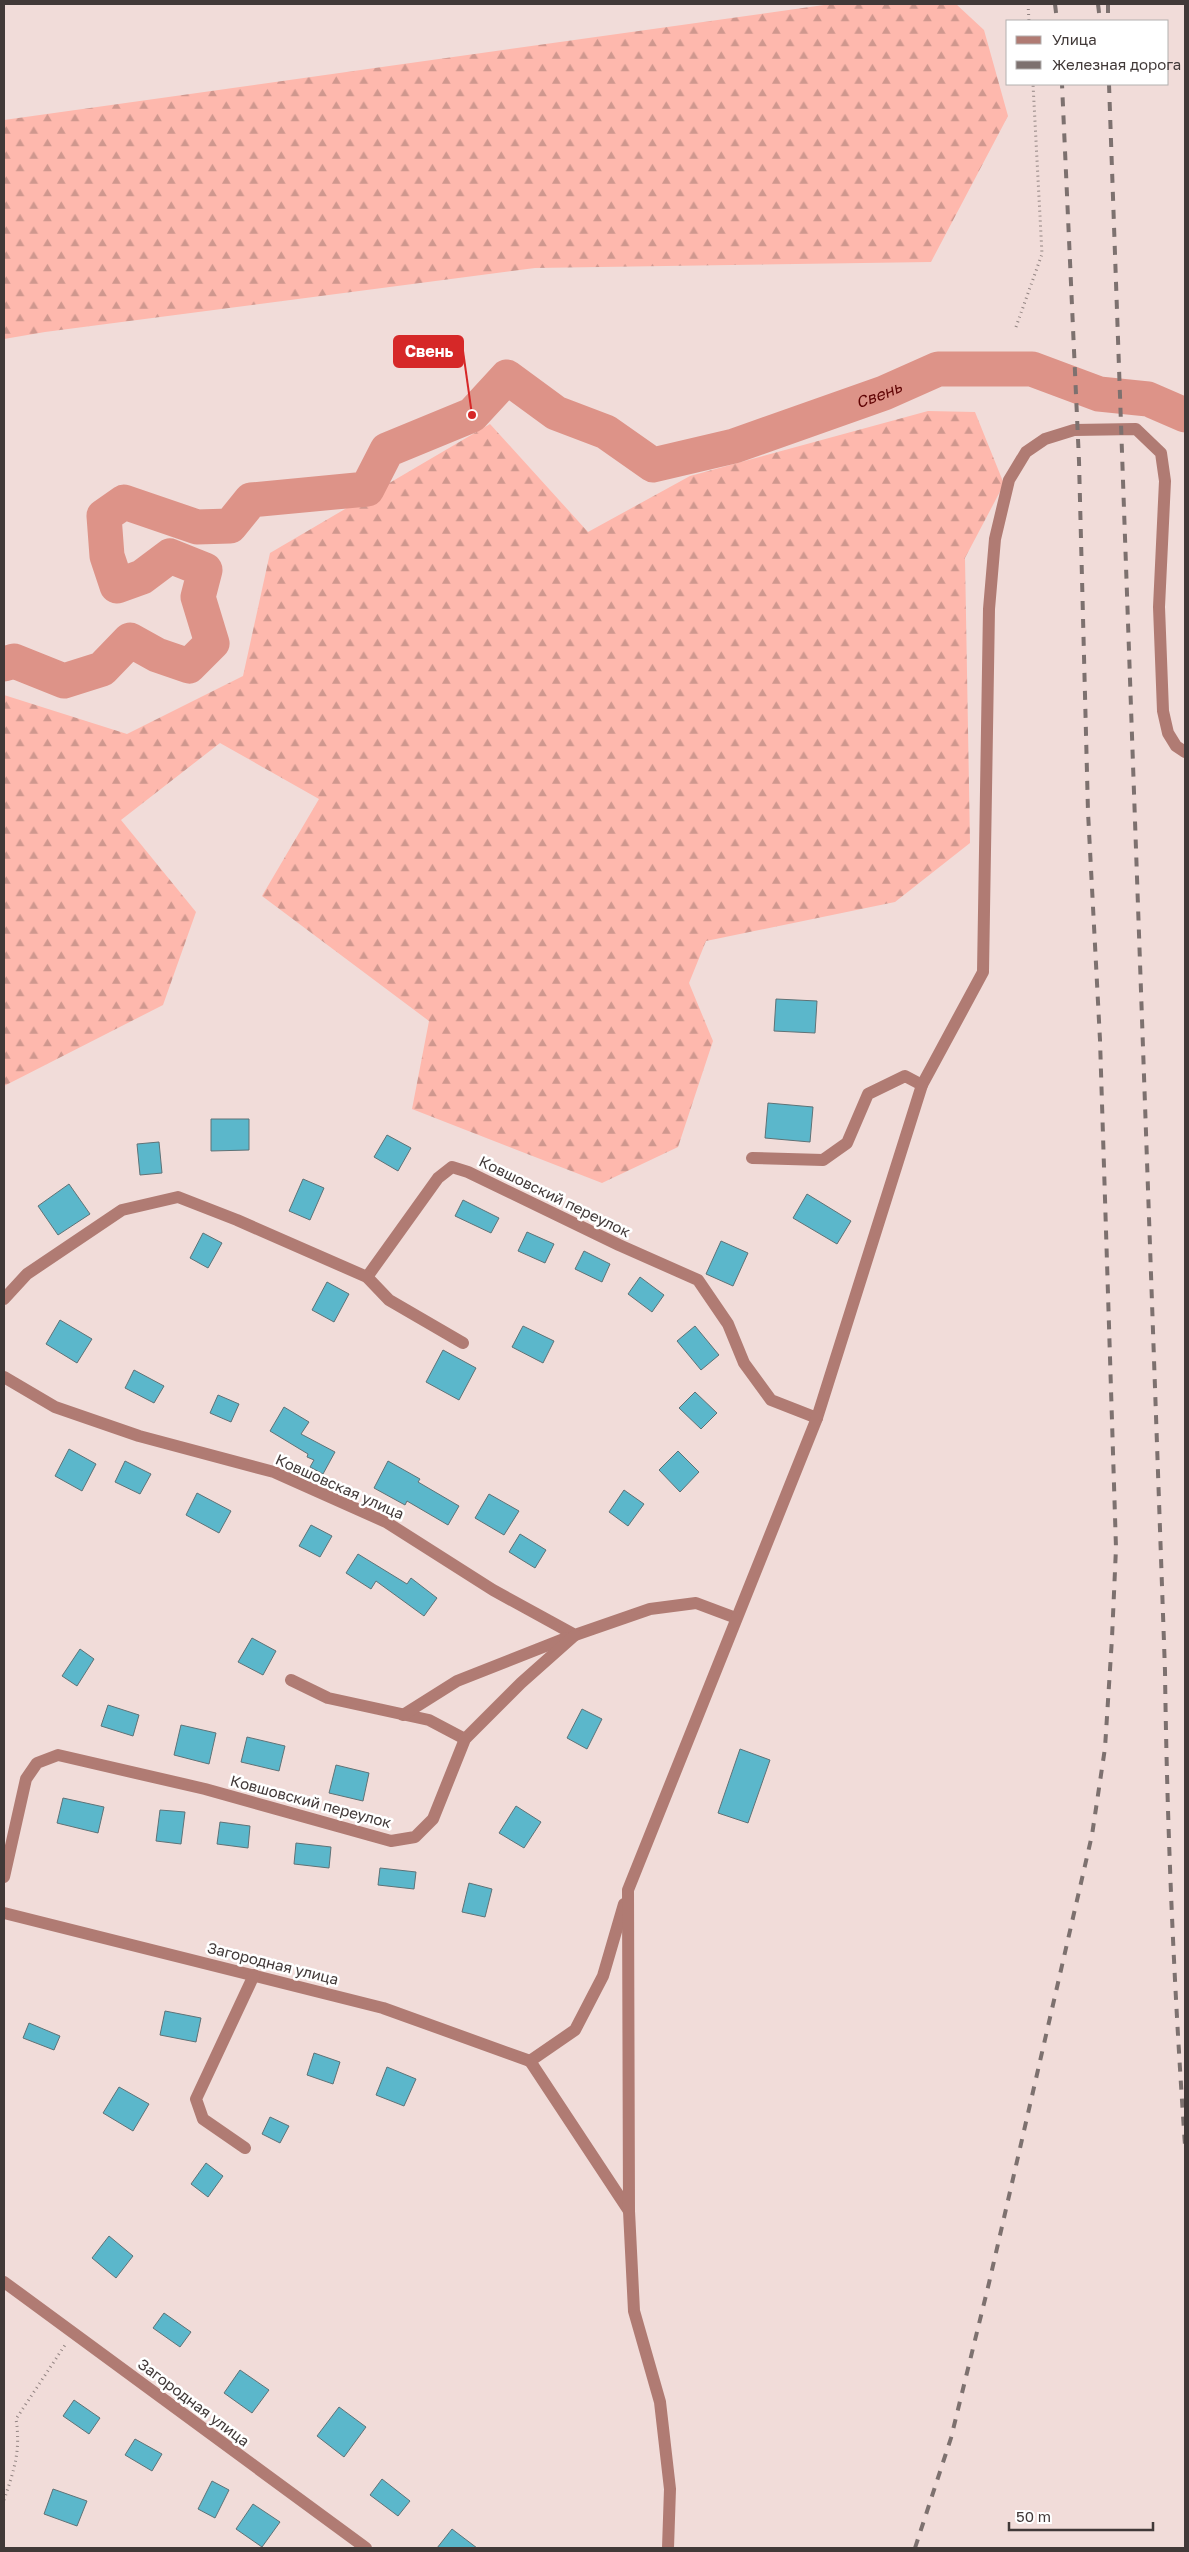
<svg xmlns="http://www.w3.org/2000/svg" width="1189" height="2552" font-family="'Golos Text',sans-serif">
<defs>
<pattern id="forest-firs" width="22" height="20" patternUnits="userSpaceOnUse" patternTransform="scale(1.25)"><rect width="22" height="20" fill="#feb8ad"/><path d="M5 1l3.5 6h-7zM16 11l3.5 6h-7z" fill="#cf978e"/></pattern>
</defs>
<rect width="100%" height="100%" fill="#f1dcd9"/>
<g fill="url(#forest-firs)">
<polygon points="831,4 956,4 984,30 1008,116 931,262 535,268 45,332 4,339 4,120"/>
<polygon points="928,411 975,412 1004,484 965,558 970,843 895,902 706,941 689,983 713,1041 678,1147 602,1183 412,1109 429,1021 262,896 319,799 220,743 121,820 196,912 163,1005 4,1086 4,695 127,734 243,676 270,553 490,424 588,532 690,476"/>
</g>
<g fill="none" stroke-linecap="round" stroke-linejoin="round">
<path stroke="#dd9388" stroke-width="35" id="s1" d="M 4,664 L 14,661 L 64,681 L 102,669 L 130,640 L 157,655 L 189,666 L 212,643 L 198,597 L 205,570 L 170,556 L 142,577 L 117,586 L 107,556 L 104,516 L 124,502 L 197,527 L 230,526 L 251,500 L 367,489 L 387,450 L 472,415 L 507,377 L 556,413 L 606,432 L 653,465 L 734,446 L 884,393 L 938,369 L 1032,369 L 1099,394 L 1148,399 L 1185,415"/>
</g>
<g fill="#5bb7cb" stroke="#5f7276">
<polygon points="776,999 817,1001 815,1033 774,1031"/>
<polygon points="768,1103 813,1107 810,1142 765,1138"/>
<polygon points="211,1119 249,1119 249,1150 211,1151"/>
<polygon points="387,1135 411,1148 398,1171 374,1157"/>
<polygon points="159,1142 162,1173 140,1175 137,1144"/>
<polygon points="303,1179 324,1188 310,1220 289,1211"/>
<polygon points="69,1184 90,1214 58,1235 38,1206"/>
<polygon points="807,1194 851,1221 837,1244 793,1218"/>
<polygon points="463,1200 499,1218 491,1233 455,1216"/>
<polygon points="527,1232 554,1244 545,1263 518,1251"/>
<polygon points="203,1233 222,1243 208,1268 190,1258"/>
<polygon points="721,1241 748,1253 733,1286 706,1274"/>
<polygon points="584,1251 610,1264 602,1282 575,1269"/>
<polygon points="640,1277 664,1295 652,1312 628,1294"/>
<polygon points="327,1282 349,1294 334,1322 312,1310"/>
<polygon points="60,1320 92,1339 77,1363 46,1344"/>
<polygon points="523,1326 554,1341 543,1363 512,1347"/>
<polygon points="695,1326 719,1355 701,1370 677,1341"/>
<polygon points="443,1350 476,1368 459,1400 426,1382"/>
<polygon points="134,1370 164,1386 154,1403 125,1388"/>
<polygon points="695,1392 717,1413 701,1429 679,1408"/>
<polygon points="218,1395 239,1404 231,1422 210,1413"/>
<polygon points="284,1407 309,1422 301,1434 335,1452 323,1474 310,1467 314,1460 307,1457 308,1454 270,1431"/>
<polygon points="69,1449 96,1464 82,1491 55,1476"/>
<polygon points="678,1451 699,1472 680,1492 659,1470"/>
<polygon points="125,1461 151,1474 140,1494 115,1482"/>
<polygon points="388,1461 420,1479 418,1482 459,1506 448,1525 407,1501 405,1505 374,1488"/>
<polygon points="624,1490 644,1504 628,1526 609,1512"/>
<polygon points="197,1493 231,1511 219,1533 186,1515"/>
<polygon points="489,1494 519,1511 504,1535 475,1518"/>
<polygon points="311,1525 332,1536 320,1557 299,1546"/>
<polygon points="520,1534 546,1550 535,1568 509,1552"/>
<polygon points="358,1554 407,1584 411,1578 437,1598 424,1616 376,1581 371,1589 346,1573"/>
<polygon points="252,1638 276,1651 263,1675 238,1662"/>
<polygon points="80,1649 94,1659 77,1686 62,1676"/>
<polygon points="108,1705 139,1715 133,1736 101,1726"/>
<polygon points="582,1709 602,1719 587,1749 567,1738"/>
<polygon points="181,1725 216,1733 209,1764 174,1755"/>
<polygon points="247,1737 285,1746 279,1771 241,1762"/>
<polygon points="740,1749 770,1760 748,1823 718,1813"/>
<polygon points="336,1765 369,1773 363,1801 329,1793"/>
<polygon points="63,1798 104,1807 98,1833 57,1823"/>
<polygon points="516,1806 541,1822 524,1848 499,1833"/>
<polygon points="160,1810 185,1812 181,1844 156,1841"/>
<polygon points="220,1822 250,1826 248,1848 217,1844"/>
<polygon points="296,1843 331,1847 329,1868 294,1864"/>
<polygon points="380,1868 416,1872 414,1889 378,1885"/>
<polygon points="469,1883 492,1889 485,1917 462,1912"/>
<polygon points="165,2011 201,2018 196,2042 160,2035"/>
<polygon points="29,2023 60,2036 54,2050 23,2038"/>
<polygon points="314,2053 340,2062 333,2084 307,2075"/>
<polygon points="387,2067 416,2079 404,2106 376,2095"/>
<polygon points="119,2087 149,2104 133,2131 103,2113"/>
<polygon points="270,2117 289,2126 280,2143 262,2134"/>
<polygon points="206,2163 223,2176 208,2197 191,2184"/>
<polygon points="109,2236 133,2256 116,2278 92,2258"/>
<polygon points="164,2313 191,2332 180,2347 153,2328"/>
<polygon points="240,2370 269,2390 252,2413 224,2393"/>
<polygon points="74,2400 100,2418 89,2434 63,2416"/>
<polygon points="339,2407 366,2427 344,2457 317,2436"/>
<polygon points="135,2439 162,2454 152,2471 125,2455"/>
<polygon points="382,2479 410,2501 398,2516 370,2495"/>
<polygon points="212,2481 229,2490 215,2518 198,2509"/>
<polygon points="53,2489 87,2501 77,2526 44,2514"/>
<polygon points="253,2504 280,2522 262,2547 236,2529"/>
<polygon points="452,2529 477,2548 437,2548"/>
</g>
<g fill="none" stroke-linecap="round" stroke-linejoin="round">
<g stroke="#918381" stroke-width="3" stroke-dasharray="1 4" stroke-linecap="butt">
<polyline points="1028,4 1029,21"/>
<polyline points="1016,327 1042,254 1033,84"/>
<path d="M 4,2500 C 14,2470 21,2451 16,2419 L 65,2345"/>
</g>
<g stroke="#b07b73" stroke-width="12">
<polyline points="752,1158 823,1160 847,1143 868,1094 905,1076 922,1085"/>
<polyline points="367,1277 438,1178 452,1167 468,1172 619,1245 698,1280 728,1324 744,1363 771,1400 817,1418"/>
<polyline points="4,1299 27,1274 122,1210 178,1197 237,1220 367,1277 389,1300 463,1343"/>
<polyline points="4,1377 55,1407 139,1436 274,1472 386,1522 493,1590 575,1635 650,1609 696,1603 736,1618"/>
<polyline points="291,1680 328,1698 429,1720 465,1739"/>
<polyline points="403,1715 457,1681 566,1638"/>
<polyline points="4,1877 26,1779 37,1763 58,1755 205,1789 391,1841 415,1837 433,1819 465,1739 521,1683 575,1635"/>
<polyline points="4,1913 383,2008 530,2061"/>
<polyline points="530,2061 575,2030 603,1976 624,1904"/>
<polyline points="530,2061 629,2211"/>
<polyline points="245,2148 203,2119 196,2099 254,1975"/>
<polyline points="4,2282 366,2548"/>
<polyline points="668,2548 670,2489 660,2402 634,2311 629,2211 628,1890 817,1418 922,1085 983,972 989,609 995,539 1009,480 1026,452 1045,439 1074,430 1136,429 1161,453 1165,481 1159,607 1163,711 1168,733 1176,746 1185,752"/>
</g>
<g stroke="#7d716f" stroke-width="4" stroke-dasharray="9 9" stroke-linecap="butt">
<polyline points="1055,4 1057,21"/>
<polyline points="1098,4 1100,21"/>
<polyline points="1108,4 1108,21"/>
<path d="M 1109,84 L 1165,1671 C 1167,1829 1174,1987 1185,2145"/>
<polyline points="915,2548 951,2438 989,2283 1092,1835 1105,1748 1112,1638 1116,1548 1100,1040 1088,812 1079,461 1062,84"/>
</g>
</g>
<g text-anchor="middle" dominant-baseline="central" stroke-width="5" stroke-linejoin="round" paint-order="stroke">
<g font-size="15" fill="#413938" stroke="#fff">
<text transform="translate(555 1196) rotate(26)">Ковшовский переулок</text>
<text transform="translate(340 1486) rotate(24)">Ковшовская улица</text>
<text transform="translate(311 1801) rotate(15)">Ковшовский переулок</text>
<text transform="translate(273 1963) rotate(14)">Загородная улица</text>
<text transform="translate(194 2402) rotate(37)">Загородная улица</text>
</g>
<g font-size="16" font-style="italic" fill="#5f0404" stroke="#fff">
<text stroke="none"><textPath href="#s1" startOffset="1369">Свень</textPath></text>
</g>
</g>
<path fill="none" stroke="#d62828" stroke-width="2" d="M472 415L463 351"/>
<circle fill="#d62828" stroke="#fff" stroke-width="2" cx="472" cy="415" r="5"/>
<rect fill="#d62828" stroke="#d62828" stroke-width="2" x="394" y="336" width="69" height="31" rx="5"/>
<g font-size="16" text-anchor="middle" font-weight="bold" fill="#fff">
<text x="429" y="357">Свень</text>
</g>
<rect width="1189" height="2552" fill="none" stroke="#413938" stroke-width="10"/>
<rect x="1006" y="20" width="162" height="65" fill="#ffffff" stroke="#b3b0af"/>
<rect x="1016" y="36" width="25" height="8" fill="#b07b73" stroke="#b3b0af"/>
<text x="1052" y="45" font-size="15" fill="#413938">Улица</text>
<rect x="1016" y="61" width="25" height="8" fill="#7d716f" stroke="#b3b0af"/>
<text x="1052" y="70" font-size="15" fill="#413938">Железная дорога</text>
<path d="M1009 2522v8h144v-8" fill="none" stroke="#413938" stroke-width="2.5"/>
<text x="1016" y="2522" font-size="15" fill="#413938" stroke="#ffffff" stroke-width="4" paint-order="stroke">50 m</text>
</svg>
